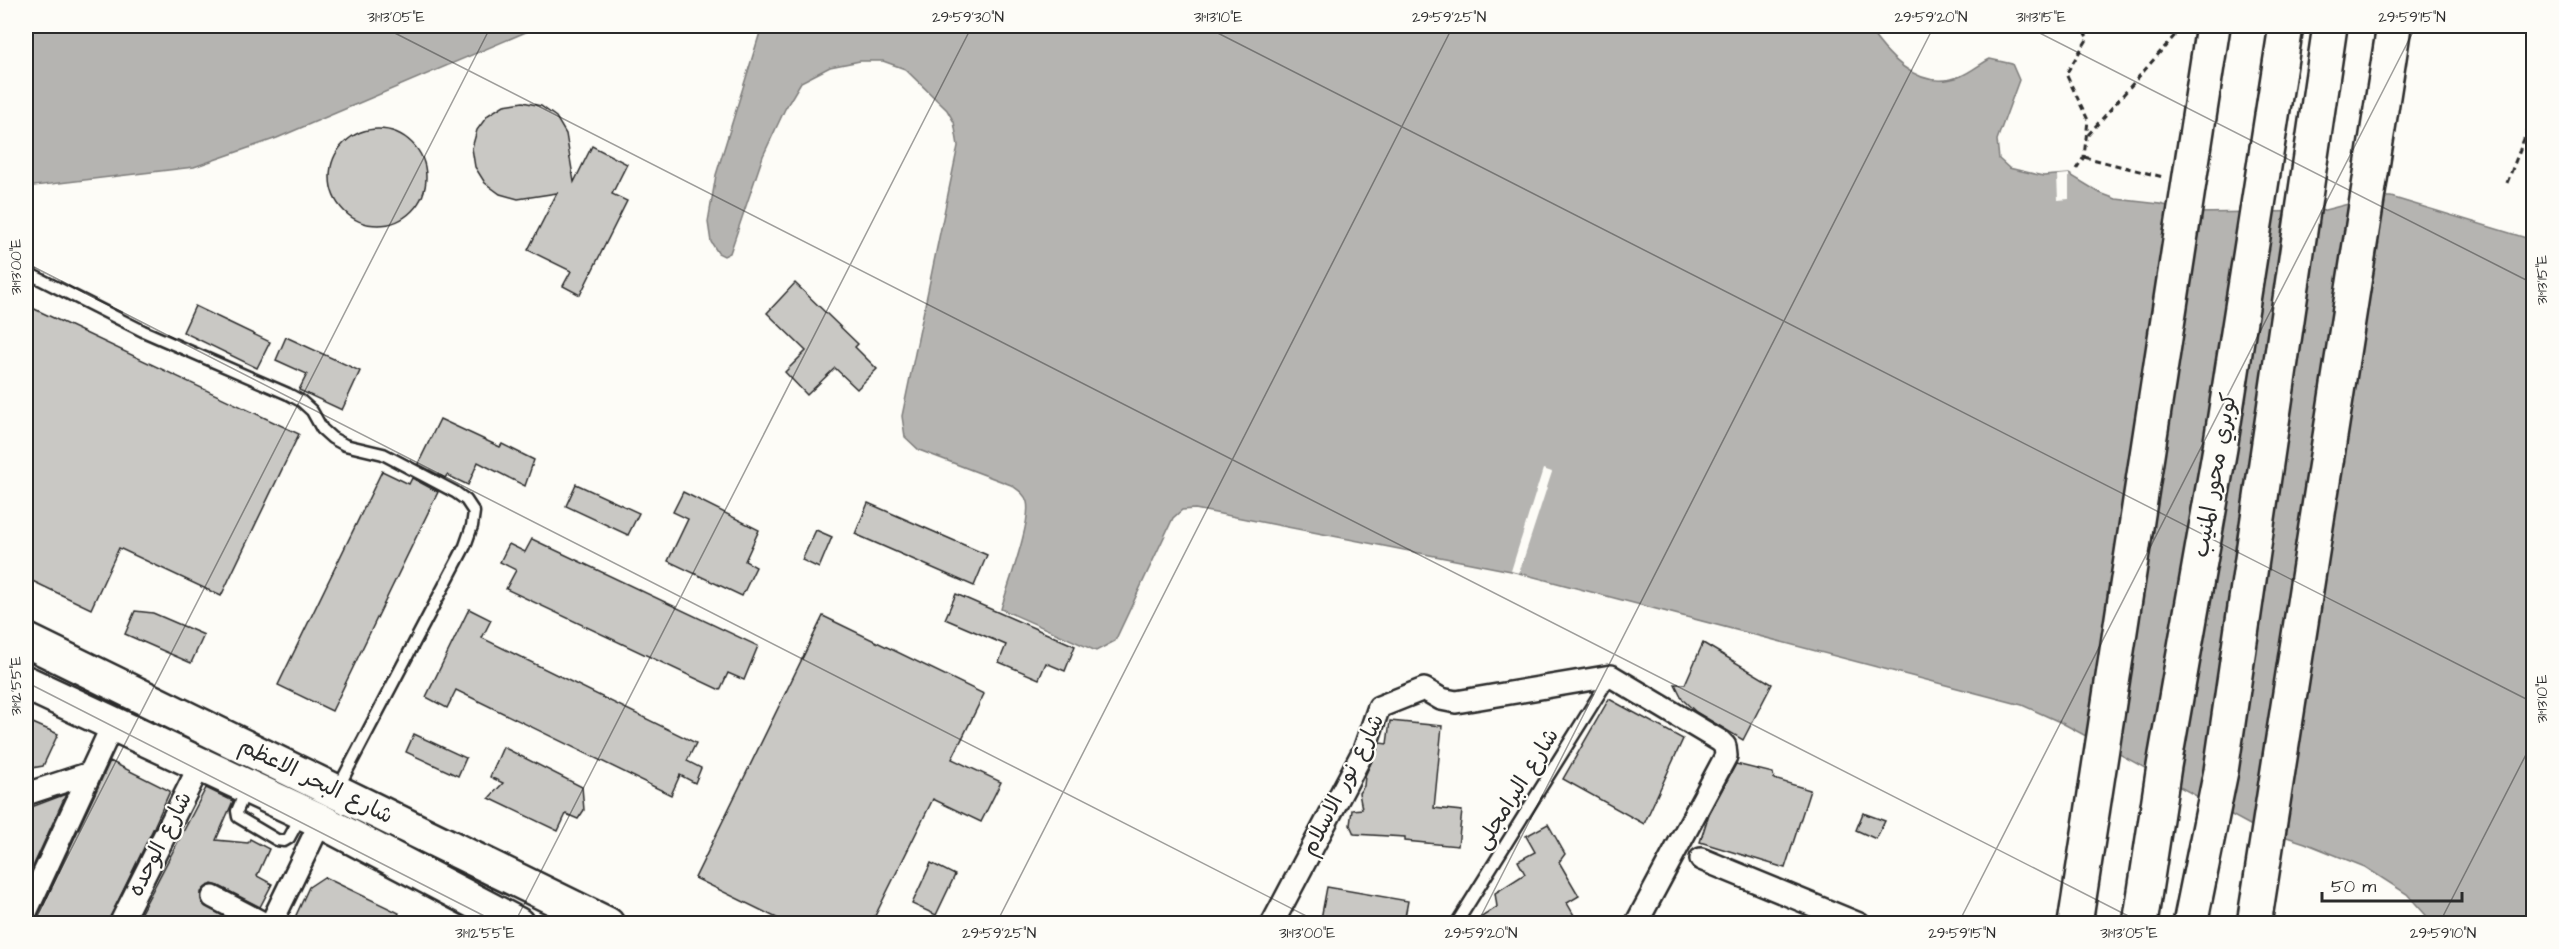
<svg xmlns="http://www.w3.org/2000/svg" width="2559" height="949" font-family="'Architects Daughter','Playpen Sans Arabic',sans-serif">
<rect width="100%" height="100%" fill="#fdfcf7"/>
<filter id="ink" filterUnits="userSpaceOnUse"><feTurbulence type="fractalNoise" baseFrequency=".0167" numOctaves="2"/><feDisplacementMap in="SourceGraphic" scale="12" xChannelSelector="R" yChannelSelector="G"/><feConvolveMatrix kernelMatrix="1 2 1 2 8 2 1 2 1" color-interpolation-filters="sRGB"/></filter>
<g filter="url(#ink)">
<g fill="#b5b4b1" stroke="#7e7d7b" stroke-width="1.5">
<polygon points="26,26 540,26 277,138 194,167 26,187"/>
<path d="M 762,26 L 1867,26 C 1887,56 1920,93 1961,76 C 1971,72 1980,64 1990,59 L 2012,64 L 2019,80 L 1997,140 L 1999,159 L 2009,168 L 2043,176 L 2069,174 L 2100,193 L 2116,199 L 2160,204 L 2195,213 L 2321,211 L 2356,202 L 2369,197 L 2391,197 L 2533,240 L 2533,923 L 2433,923 L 2407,894 L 2365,867 L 2305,843 L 2250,825 L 2062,723 L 2022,705 L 1511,571 L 1195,509 L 1182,510 L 1173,518 L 1115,641 L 1096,651 L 1001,609 C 1007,588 1032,521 1027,502 C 1025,494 1018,490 1011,485 L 919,450 L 905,437 L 902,416 L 958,146 L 954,122 L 947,110 L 905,69 L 883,61 L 860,61 L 830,67 L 801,82 L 785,109 L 763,156 L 730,253 L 724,256 L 718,253 L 711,242 L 708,222 L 716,175 Z"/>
</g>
<g fill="#fdfcf7">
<polygon points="2069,174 2069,199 2058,200 2057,175"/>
<polygon points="1543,469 1552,472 1519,573 1511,571"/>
</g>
<g fill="#c9c8c4" stroke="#2b2b2b" stroke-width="1.5">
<polygon points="523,102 541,106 556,117 566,134 574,182 592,146 627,164 612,194 627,201 580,295 563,286 571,271 528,250 557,193 518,199 500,194 485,183 475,167 472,148 477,130 488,115 504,105"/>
<circle cx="378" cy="177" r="48"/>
<polygon points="795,283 858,344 855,347 877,369 857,389 835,368 807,395 785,372 806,351 767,313"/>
<polygon points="26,305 299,434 221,596 119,548 91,609 26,578"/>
<polygon points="195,306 270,342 257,368 183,332"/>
<polygon points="286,337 360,371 342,410 299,390 307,374 276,360"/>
<polygon points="440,419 500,447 502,444 534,460 525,486 478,462 468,485 447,475 445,478 418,464"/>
<polygon points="382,471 409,484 412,478 438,492 332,711 278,685"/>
<polygon points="576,484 639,513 628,535 566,506"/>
<polygon points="683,492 759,530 745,561 756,567 742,596 668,561 688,519 673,512"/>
<polygon points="868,503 987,555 974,586 855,534"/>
<polygon points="816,530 832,537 819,568 802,560"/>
<polygon points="532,539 758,646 744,680 728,673 720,690 506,589 516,570 500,562 509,544 525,552"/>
<polygon points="956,594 1075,646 1065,671 1046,663 1039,679 999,662 1006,645 945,619"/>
<polygon points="469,609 491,620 482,638 696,743 687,761 701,768 695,783 680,775 671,795 456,690 447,708 426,697"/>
<polygon points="135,611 153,613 204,635 191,663 125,634"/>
<polygon points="823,616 984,694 952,759 1001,782 981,822 933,799 871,924 789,924 695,878"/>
<polygon points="1703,643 1772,684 1743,740 1696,712 1683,700 1675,684 1685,684"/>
<polygon points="1609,699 1683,739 1644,824 1563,779"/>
<polygon points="26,720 58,734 43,766 26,769"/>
<polygon points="1390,721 1442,726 1434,808 1462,811 1458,846 1405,841 1405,837 1354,834 1350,825 1352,810 1362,809 1359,793 1364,786 1365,776 1380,743 1387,744"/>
<polygon points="414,734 466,758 458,776 406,752"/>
<polygon points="503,747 582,787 584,810 578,819 566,814 558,831 489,798 503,783 490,777"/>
<polygon points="110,761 170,791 154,827 107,924 32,924 38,917"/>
<polygon points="1736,764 1773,773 1774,779 1810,790 1785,868 1700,842 1709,814"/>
<polygon points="206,788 233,801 216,840 248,843 250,839 269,849 257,876 272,884 260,907 219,886 212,884 201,892 202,903 236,924 135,924"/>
<polygon points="66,794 26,882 26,809"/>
<polygon points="1863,813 1885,821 1876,839 1856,830"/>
<polygon points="1548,824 1565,854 1559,862 1579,896 1567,903 1579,924 1471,924 1497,907 1495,893 1525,874 1518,861 1535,852 1526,836"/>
<polygon points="931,863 955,875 936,915 912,904"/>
<polygon points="324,877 399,913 394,924 292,924 309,887"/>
<polygon points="1327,887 1408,901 1404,922 1320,924"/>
</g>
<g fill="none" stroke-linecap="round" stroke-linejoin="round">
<defs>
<g id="service">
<polyline points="26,272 143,331 288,394 301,401 312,411 322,429 332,438 345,445 383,454 455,492 466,500 474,512 472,526 465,546 338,788"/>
<polyline points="246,790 237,811 238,817 277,840 284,841 289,838 301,816"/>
<polyline points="1456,924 1610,677"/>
</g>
<g id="minor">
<polyline points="26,794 90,773"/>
<polyline points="1701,859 1859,924"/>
<polyline points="213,897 265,924"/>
<polyline points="26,912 113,724"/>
<polyline points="120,924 200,765"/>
<polyline points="271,924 321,821"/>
<polyline points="1272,924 1364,750 1379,707 1424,689 1441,699 1456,702 1611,676 1720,741 1725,746 1726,756 1636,924"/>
</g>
<g id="primary">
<polyline points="26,640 607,924"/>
<polyline points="26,683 321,821 517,924"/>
</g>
<g id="motorway">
<polyline points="2140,924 2164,766 2220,448 2286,26"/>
<polyline points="2190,924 2221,771 2330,26"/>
<polyline points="2254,924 2394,26"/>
</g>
</defs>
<use href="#service" stroke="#2b2b2b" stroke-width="15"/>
<use href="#minor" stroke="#2b2b2b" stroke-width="26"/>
<use href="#primary" stroke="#2b2b2b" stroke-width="38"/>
<use href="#motorway" stroke="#2b2b2b" stroke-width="38"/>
<g stroke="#2b2b2b" stroke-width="3" stroke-dasharray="6 4.5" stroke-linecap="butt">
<polyline points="2088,135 2183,26"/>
<polyline points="2084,157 2163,177"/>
<polyline points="2076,169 2084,157 2088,120 2066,74 2088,38 2080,26"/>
<polyline points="2507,183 2534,113"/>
</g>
<use href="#service" stroke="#fdfcf7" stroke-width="10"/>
<use href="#minor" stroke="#fdfcf7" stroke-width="21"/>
<use href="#primary" stroke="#fdfcf7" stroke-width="33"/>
<use href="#motorway" stroke="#fdfcf7" stroke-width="33"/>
<defs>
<polyline id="motorway-bridge" points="2075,924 2213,26"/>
</defs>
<use href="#motorway-bridge" stroke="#2b2b2b" stroke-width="38" stroke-linecap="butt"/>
<use href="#motorway-bridge" stroke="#fdfcf7" stroke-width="33"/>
</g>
</g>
<path fill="none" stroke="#2b2b2b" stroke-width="1.5" stroke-opacity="0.45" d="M 381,26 L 2144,924M 1204,26 L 2534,703M 2026,26 L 2534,284M 26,263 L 1322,924M 26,682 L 500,924M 33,924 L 491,26M 514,924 L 972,26M 996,924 L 1453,26M 1477,924 L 1934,26M 1958,924 L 2416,26M 2439,924 L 2534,739"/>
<g text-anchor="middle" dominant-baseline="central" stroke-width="4.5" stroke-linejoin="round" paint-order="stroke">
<g font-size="22" fill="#2b2b2b" stroke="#fdfcf7">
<text transform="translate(2215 475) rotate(-80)">كوبري محور المنيب</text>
<text transform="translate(316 781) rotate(26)">شارع البحر الاعظم</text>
<text transform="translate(1343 785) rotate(-63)">شارع نور الاسلام</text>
<text transform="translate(1517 789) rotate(-58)">شارع البرامجلى</text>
<text transform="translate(160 844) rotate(-63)">شارع الوحده</text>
</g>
</g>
<rect width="2559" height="949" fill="none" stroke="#fdfcf7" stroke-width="66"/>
<path d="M2322 892v9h140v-9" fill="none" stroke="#2b2b2b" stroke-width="3"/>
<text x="2331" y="892" font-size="18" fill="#2b2b2b" stroke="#fdfcf7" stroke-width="4.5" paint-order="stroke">50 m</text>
<rect x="33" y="33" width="2493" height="883" fill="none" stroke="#2b2b2b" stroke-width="2"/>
<g font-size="15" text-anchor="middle" fill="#2b2b2b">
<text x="396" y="22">31°13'05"E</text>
<text x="968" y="22">29°59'30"N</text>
<text x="1218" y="22">31°13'10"E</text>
<text x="1449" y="22">29°59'25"N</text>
<text x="1931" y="22">29°59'20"N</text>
<text x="2041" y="22">31°13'15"E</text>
<text x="2412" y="22">29°59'15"N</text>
<text transform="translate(16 267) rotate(-90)" y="5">31°13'00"E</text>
<text transform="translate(2542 280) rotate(-90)" y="5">31°13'15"E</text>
<text transform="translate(16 686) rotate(-90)" y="5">31°12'55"E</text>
<text transform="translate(2542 699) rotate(-90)" y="5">31°13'10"E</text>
<text x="485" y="938">31°12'55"E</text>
<text x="999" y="938">29°59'25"N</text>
<text x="1307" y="938">31°13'00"E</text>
<text x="1481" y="938">29°59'20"N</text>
<text x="1962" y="938">29°59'15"N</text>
<text x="2129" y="938">31°13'05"E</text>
<text x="2443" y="938">29°59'10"N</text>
</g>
</svg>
